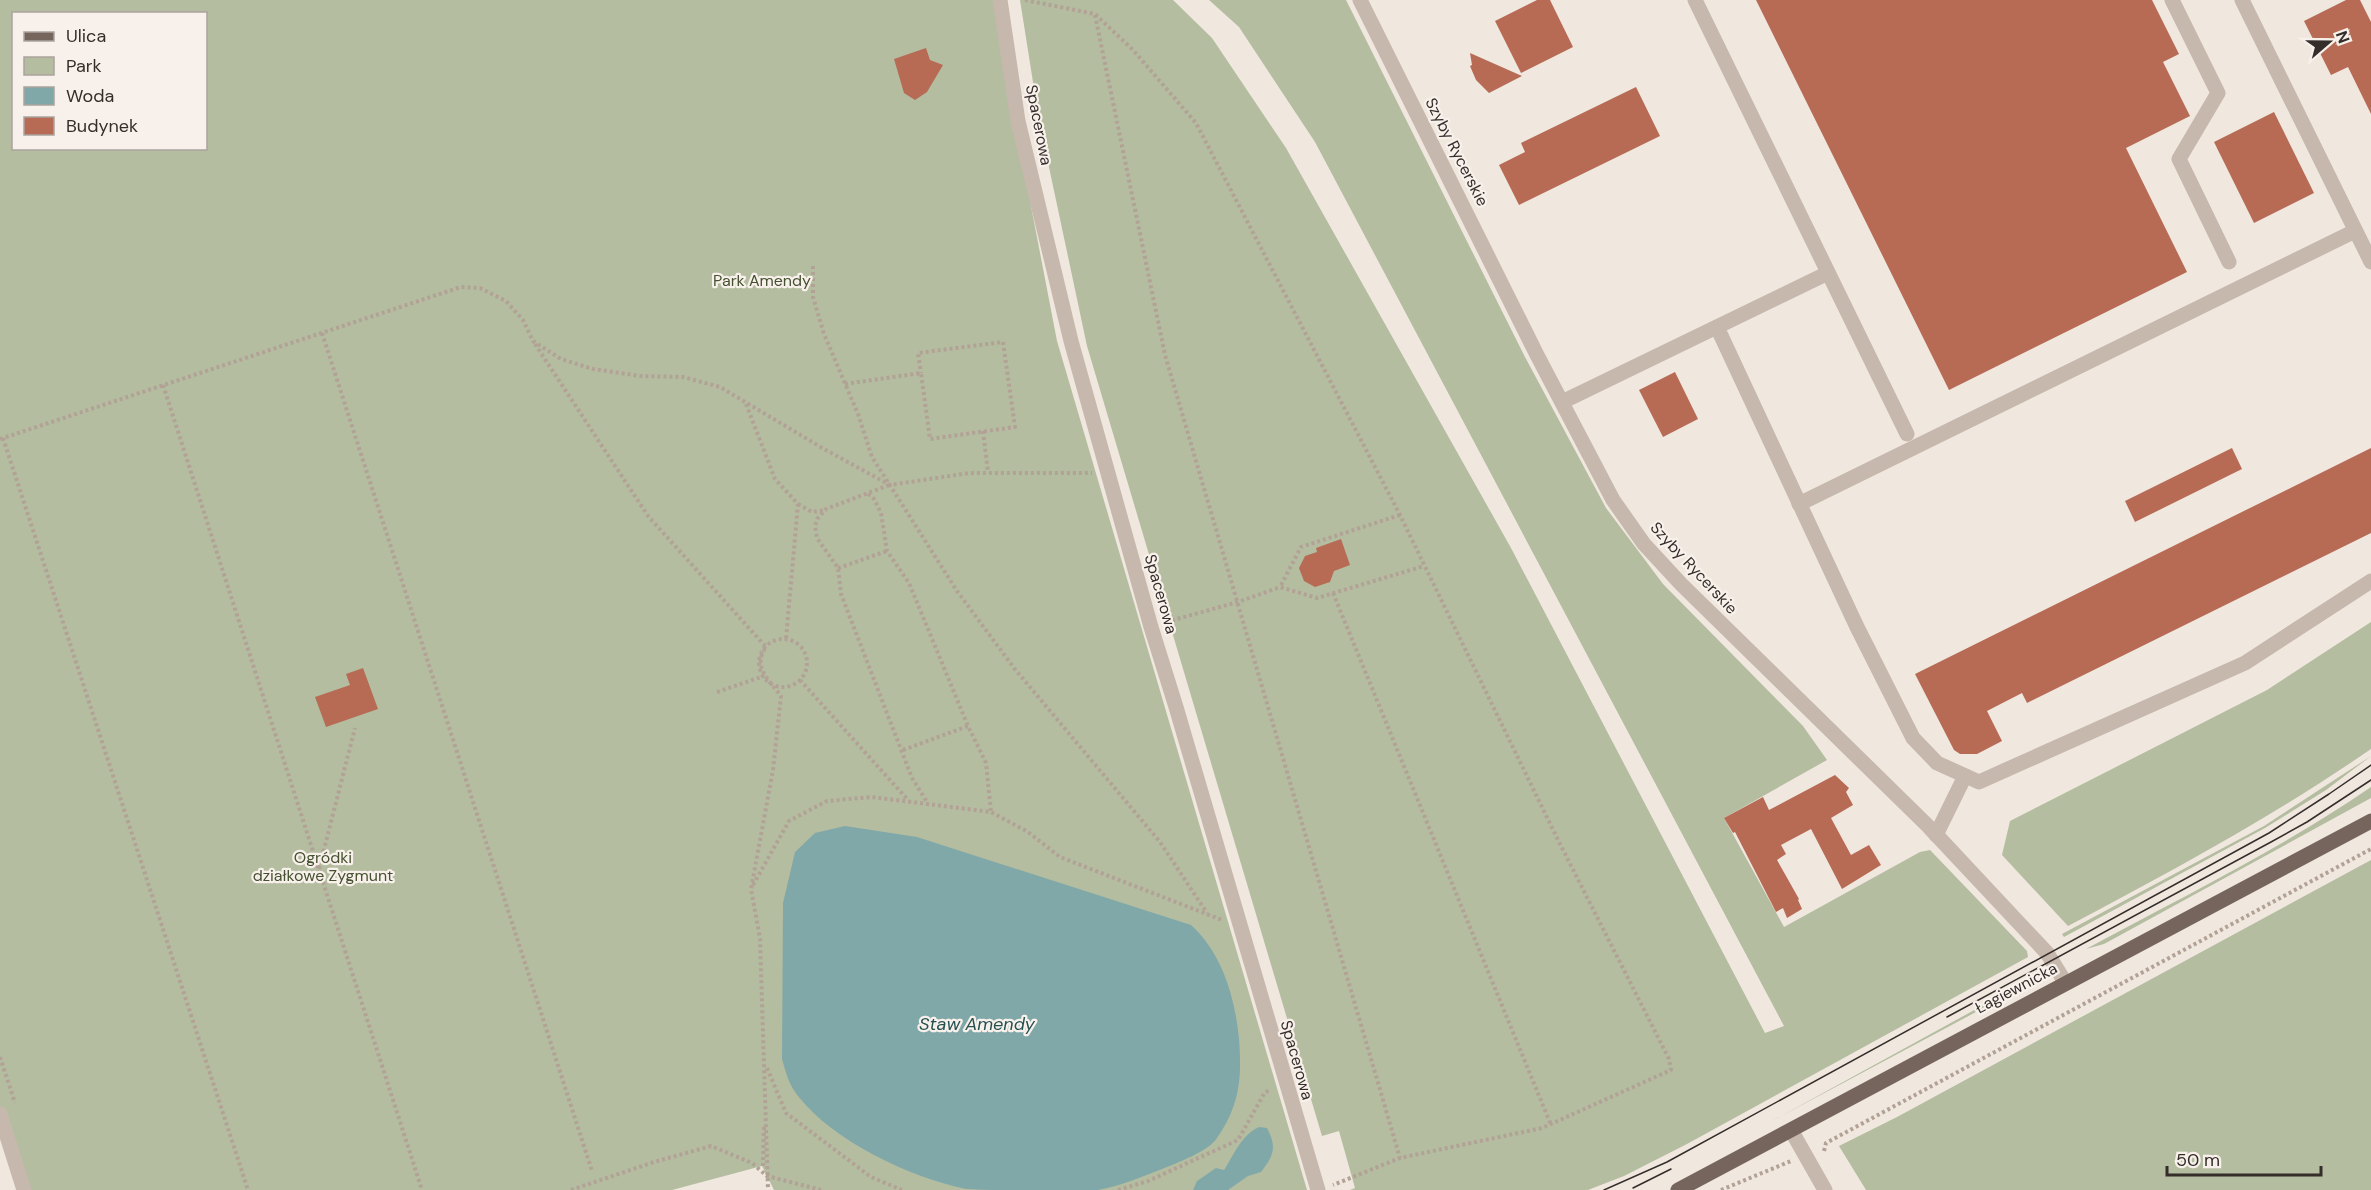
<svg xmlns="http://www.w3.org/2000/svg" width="2371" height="1190" font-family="'DM Sans',sans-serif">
<rect width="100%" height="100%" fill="#f0e7df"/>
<g fill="#b4bda0" fill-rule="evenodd">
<path d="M 0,0 L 997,0 L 1014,118 L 1057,341 L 1307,1190 L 774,1190 L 762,1166 L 672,1190 L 24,1190 L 0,1114 ZM 14,14 L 206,14 L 206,148 L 14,148 Z"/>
<polygon points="1020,0 1173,0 1212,38 1286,148 1511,548 1765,1033 1784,1026 1315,142 1239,27 1209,0 1346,0 1525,357 1606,508 1663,584 1803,726 1827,760 1724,818 1784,927 1920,852 1930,850 2027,951 2028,957 1687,1144 1624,1176 1588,1190 1350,1190 1355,1188 1339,1131 1322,1136 1087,346 1039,120"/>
<path d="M 2371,622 L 2371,749 C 2274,816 2172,871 2068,926 L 2002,855 L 2010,821 L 2267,690 Z"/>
<polygon points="2371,756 2326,790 2265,828 2064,937 2062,934 2264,826"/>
<path d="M 2371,787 L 2371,798 L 2104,944 L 2086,949 C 2182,897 2281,849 2371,787 Z"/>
<polygon points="2371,860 2371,1190 1866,1190 1839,1146 1897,1117"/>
<polygon points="2027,980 2019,989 1772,1121 2020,985"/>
</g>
<g fill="#81a8a9">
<path d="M 845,826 L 917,837 L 1191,925 C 1222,953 1235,997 1239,1039 C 1242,1077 1240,1105 1217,1138 C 1209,1151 1177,1163 1162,1169 C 1142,1177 1120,1186 1098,1190 C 1073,1190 1041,1190 1016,1190 C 1000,1190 981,1190 966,1189 C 910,1177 834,1142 798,1096 C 789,1085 786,1073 782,1059 L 783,903 L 795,852 L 815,833 Z"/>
<path d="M 1259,1127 L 1267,1128 C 1277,1147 1274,1155 1261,1172 L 1248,1176 L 1228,1190 L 1193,1190 L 1197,1181 L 1216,1168 L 1224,1170 C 1234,1155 1241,1135 1259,1127 Z"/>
</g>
<g fill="#b76b55">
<polygon points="1537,0 1550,0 1573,47 1521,73 1495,21"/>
<polygon points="1756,0 2152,0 2179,54 2163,62 2190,116 2126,148 2187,272 1949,390"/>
<polygon points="2346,0 2360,0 2371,22 2371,114 2348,67 2331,75 2304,21"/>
<polygon points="926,48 930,60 943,65 927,92 915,100 904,93 894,59"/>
<polygon points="1470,53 1522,76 1489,93 1476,80 1470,66 1472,65"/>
<polygon points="1636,87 1660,136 1519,205 1499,165 1525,152 1521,143"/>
<polygon points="2274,112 2314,193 2254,223 2214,142"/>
<polygon points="1675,372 1698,419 1663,437 1639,390"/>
<polygon points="2232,448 2242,469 2135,522 2125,501"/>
<polygon points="2371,448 2371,533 2027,703 2022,693 1987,711 2002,741 1977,754 1960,754 1954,750 1915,674"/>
<polygon points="1341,539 1350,565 1334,571 1330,582 1315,587 1304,581 1299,568 1305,556 1317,552 1316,548"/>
<polygon points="363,668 378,709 326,727 315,697 350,685 346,674"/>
<polygon points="1835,775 1849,788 1846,792 1853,805 1831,818 1851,855 1869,845 1881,865 1842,889 1811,829 1781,845 1786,854 1777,860 1799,899 1798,900 1802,909 1787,918 1783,908 1776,912 1735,832 1733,833 1724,818 1763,797 1769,810"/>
</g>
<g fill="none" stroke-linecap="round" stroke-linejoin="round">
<g stroke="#b2a296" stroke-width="4" stroke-dasharray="3 3" stroke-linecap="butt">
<polyline points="1025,0 1095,14 1133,50 1196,123 1400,515 1557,838 1669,1059 1671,1070 1542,1128 1400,1158 1333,1185"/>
<polyline points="1095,15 1165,355 1400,1158"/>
<polyline points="813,266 813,297 824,334 858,414 872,457 957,591 1014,668 1160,842 1207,913"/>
<polyline points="322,333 592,1171"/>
<path d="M 535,344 L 648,516 L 766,647 C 752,667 769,680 781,696 L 773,770 L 751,889 L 760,939 L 768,1190"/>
<polyline points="845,384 921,373 930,439 1015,427 1003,342 918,353 921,373"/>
<polyline points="163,385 422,1190"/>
<polyline points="746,404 775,479 798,504 786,639"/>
<polyline points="983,431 988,472"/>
<polyline points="3,438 248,1190"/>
<polyline points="0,439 461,287 480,288 506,301 523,320 533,341 561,359 593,369 640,376 683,377 720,387 824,449 890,485 969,473 1092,473"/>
<polyline points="889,485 826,509 817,519 815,526 817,538 838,568 841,594 912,778 927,802"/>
<polyline points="868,494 873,497 881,513 887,551 909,583 968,726 986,763 991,812"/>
<polyline points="798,504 812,512 826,510"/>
<polyline points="1400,515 1301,547 1280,587 1317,598 1424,566"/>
<polyline points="838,568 887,551"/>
<polyline points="1333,593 1551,1125"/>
<polyline points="1166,622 1238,602 1280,587"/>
<circle cx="783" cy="663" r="24"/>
<polyline points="800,680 908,800"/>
<polyline points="717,692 764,676"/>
<polyline points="903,750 968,726"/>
<polyline points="319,869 355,728"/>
<polyline points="753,885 789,821 827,801 872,797 991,812 1028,832 1060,857 1222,920"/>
<polyline points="0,1057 15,1103"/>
<polyline points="767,1068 786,1113 871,1177 902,1190"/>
<polyline points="1824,1151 1826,1143 2371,849"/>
<polyline points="763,1166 764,1125"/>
<polyline points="571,1190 654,1162 711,1146 752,1163 767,1176 821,1190"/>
<polyline points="1118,1190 1148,1181 1238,1140 1265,1092 1271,1090"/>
<polyline points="1721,1190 1791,1161"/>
</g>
<g stroke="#c6b8ac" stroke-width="15">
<polyline points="1000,0 1018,121 1071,341 1151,627 1176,707 1318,1190"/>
<polyline points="1360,0 1537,355 1613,500 1644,544 1681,584 1929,827 2047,953 2065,982"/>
<polyline points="1695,0 1907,434"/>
<polyline points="2172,0 2218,93 2179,159 2229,262"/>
<polyline points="2242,0 2371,262"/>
<polyline points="1717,327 1857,627 1913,738 1937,763 1979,782 2245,663 2371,581"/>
<polyline points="1562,402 1828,273"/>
<polyline points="1799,504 2355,231"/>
<polyline points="1936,835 1965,776"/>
<polyline points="0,1114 24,1190"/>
<polyline points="1791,1130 1825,1190"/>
</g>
<polyline stroke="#75655d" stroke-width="15" points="1678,1190 2371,821"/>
<g stroke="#352d2a" stroke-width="1.5">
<polyline points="1947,1017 2271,842 2307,822 2371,780"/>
<polyline points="1633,1188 1671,1169"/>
<polyline points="1604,1190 1667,1162 2269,833 2329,794 2371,765"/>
</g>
</g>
<g text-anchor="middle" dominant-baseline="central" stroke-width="4.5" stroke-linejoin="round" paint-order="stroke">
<g font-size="16" fill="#352d2a" stroke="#f8f1eb">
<text transform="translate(1039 125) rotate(79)">Spacerowa</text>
<text transform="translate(1457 152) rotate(63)">Szyby Rycerskie</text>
<text transform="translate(1694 568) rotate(47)">Szyby Rycerskie</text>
<text transform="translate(1161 594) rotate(74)">Spacerowa</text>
<text transform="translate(2016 988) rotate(-28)">Łagiewnicka</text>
<text transform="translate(1297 1060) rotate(74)">Spacerowa</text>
</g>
<g font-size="16" fill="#465131" stroke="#f8f1eb">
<text x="762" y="280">Park Amendy</text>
<text x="323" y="857">Ogródki<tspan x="323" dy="18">działkowe Zygmunt</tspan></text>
</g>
<g font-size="18" font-style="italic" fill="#245052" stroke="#f8f1eb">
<text x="977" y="1024">Staw Amendy</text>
</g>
</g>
<rect x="12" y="12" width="195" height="138" fill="#f8f1eb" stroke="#aaa39e" stroke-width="1.5"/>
<rect x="24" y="32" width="30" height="9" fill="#75655d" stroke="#aaa39e" stroke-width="1.5"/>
<text x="66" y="42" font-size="18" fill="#352d2a">Ulica</text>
<rect x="24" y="57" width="30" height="18" fill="#b4bda0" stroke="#aaa39e" stroke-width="1.5"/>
<text x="66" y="72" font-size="18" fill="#352d2a">Park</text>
<rect x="24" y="87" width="30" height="18" fill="#81a8a9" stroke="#aaa39e" stroke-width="1.5"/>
<text x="66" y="102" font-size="18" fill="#352d2a">Woda</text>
<rect x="24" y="117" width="30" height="18" fill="#b76b55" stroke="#aaa39e" stroke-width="1.5"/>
<text x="66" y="132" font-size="18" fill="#352d2a">Budynek</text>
<g transform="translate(2329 42) rotate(70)" stroke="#f8f1eb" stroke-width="4.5" paint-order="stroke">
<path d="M0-4.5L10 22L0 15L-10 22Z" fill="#352d2a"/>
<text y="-9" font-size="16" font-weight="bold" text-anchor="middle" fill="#352d2a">N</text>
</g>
<path d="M2167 1166v9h154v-9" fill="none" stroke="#352d2a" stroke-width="3"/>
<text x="2176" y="1166" font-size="18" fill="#352d2a" stroke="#f8f1eb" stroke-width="4.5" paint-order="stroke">50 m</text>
</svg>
